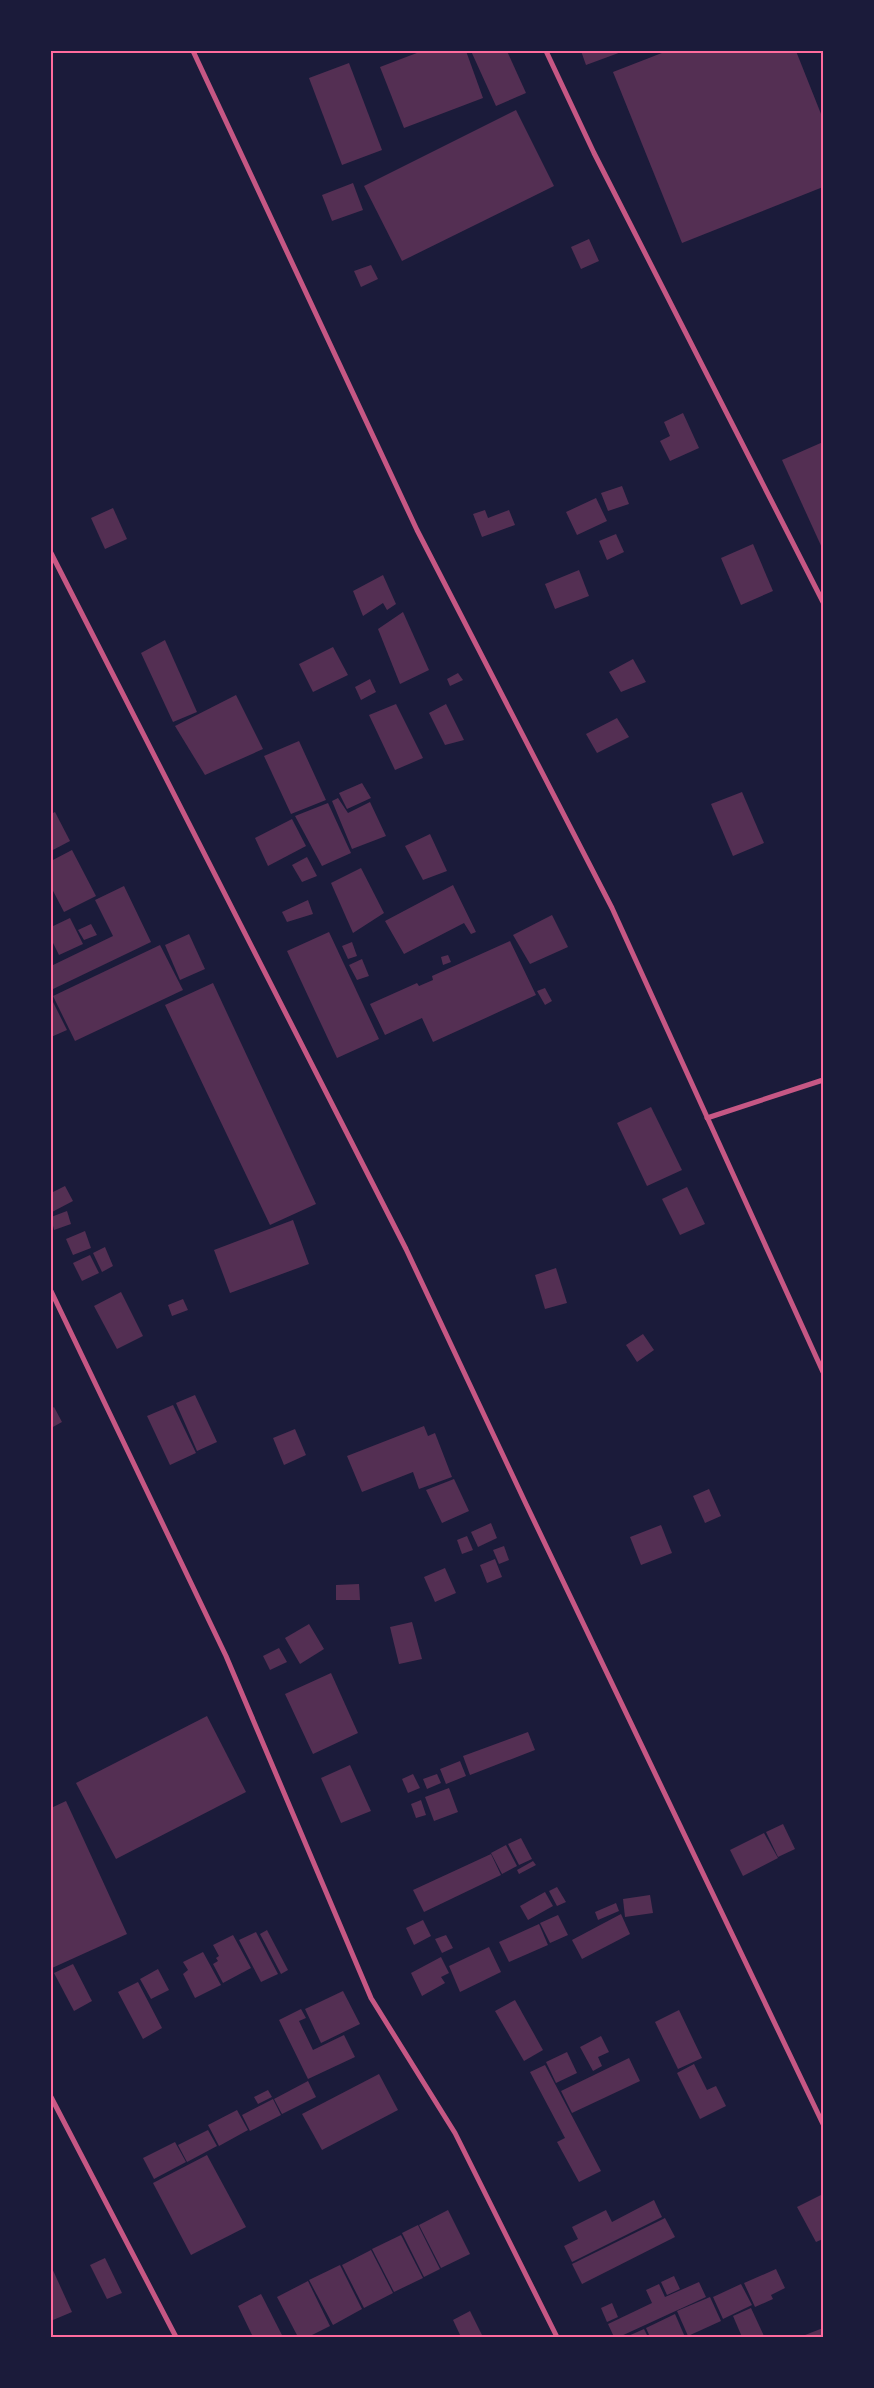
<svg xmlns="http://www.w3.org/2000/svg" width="874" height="2388" font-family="'Fira Sans',sans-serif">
<rect width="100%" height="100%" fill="#1b1b3a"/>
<g fill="#542f53">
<polygon points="422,51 466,51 483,98 404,128 380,67"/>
<polygon points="471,51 507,51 526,93 496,106"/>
<polygon points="581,51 624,51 586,65"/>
<polygon points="667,51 796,51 823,119 823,187 682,243 613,72"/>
<polygon points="349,63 382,150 342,165 309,78"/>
<polygon points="516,110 554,186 402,261 364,186"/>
<polygon points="353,183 363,210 332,221 322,195"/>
<polygon points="589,239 599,261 581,269 571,247"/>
<polygon points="371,265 378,279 361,287 354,271"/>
<polygon points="683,413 699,448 670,461 660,441 670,436 664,422"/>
<polygon points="823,442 823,550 782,460"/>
<polygon points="622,486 629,504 608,511 601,493"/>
<polygon points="596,498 607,521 577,535 566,512"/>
<polygon points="113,508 127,539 105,549 91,518"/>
<polygon points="485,510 488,518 509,510 515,525 482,537 473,514"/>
<polygon points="616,534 624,552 607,560 599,541"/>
<polygon points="753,544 773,591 741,605 721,558"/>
<polygon points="579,570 589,596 555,609 545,584"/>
<polygon points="383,575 396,604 387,610 383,603 363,616 353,591"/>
<polygon points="403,612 429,670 400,684 378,629"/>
<polygon points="165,640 197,712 173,722 141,653"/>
<polygon points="333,647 348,675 313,692 299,664"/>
<polygon points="633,659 646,682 621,692 609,672"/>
<polygon points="458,673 463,680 450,686 447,679"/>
<polygon points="370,679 376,692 361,700 355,687"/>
<polygon points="236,695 263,749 205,775 175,726"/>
<polygon points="396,704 423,758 395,770 369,715"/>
<polygon points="446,704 464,740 445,745 429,713"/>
<polygon points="617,718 629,737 597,753 586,734"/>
<polygon points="299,741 326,800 291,814 264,756"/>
<polygon points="362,783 371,798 347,809 339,793"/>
<polygon points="742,792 764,843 733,856 711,804"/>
<polygon points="338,798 348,813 370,802 386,836 352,849 332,801"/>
<polygon points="328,803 351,853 322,866 295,816"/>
<polygon points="55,812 70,841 51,851 51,814"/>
<polygon points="292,819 306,846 268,866 255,838"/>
<polygon points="430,834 447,871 423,880 405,846"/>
<polygon points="72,850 96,896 64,912 51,887 51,861"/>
<polygon points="307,857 317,876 302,882 292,865"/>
<polygon points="361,868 384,913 353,933 331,883"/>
<polygon points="453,885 476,932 471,934 464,923 404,954 385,921"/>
<polygon points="124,886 151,942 51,990 51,966 113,936 95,900"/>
<polygon points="308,900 313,914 287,922 282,912"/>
<polygon points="552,915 568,947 530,964 513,935"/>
<polygon points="70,918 83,944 59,955 51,939 51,927"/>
<polygon points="91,924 97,935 84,940 78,930"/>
<polygon points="329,932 379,1039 337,1058 287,951"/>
<polygon points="189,934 205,969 180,980 165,945"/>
<polygon points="510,941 536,995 433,1042 422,1018 385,1035 370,1004 417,983 419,986 433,980 432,976"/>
<polygon points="352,942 357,956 348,959 342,946"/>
<polygon points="160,945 183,990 75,1041 53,996"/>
<polygon points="448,955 451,962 443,965 441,957"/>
<polygon points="362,959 369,976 357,980 349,965"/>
<polygon points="213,983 316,1204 270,1225 165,1005"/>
<polygon points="545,988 552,1001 545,1005 537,991"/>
<polygon points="51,998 67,1030 51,1037"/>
<polygon points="651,1107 682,1170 647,1186 617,1123"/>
<polygon points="65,1186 73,1201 52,1212 51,1193"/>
<polygon points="687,1187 705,1224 680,1235 662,1199"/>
<polygon points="67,1211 71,1224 54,1230 51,1217"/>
<polygon points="293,1220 309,1264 230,1293 214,1250"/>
<polygon points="85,1231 91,1248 73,1255 66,1239"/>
<polygon points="105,1247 113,1266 102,1272 93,1253"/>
<polygon points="90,1255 99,1273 82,1281 73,1263"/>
<polygon points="556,1268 567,1303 545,1309 535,1275"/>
<polygon points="121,1292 143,1336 117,1349 94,1306"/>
<polygon points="183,1299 188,1310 172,1316 168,1305"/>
<polygon points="643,1334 654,1350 637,1362 626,1345"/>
<polygon points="195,1395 217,1442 197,1451 176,1403"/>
<polygon points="173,1405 196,1453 170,1465 147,1416"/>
<polygon points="54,1407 62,1422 51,1428 51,1409"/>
<polygon points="424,1426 428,1436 435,1433 452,1477 419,1489 413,1472 362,1492 347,1456"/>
<polygon points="295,1429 306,1455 284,1465 273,1438"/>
<polygon points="454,1479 469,1511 442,1523 426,1490"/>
<polygon points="709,1489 721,1516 705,1523 693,1496"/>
<polygon points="491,1523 497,1538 478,1547 471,1532"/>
<polygon points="661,1525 672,1553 641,1565 630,1537"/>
<polygon points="467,1536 473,1550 462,1554 457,1540"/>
<polygon points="504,1546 509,1560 499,1564 493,1550"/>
<polygon points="495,1559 502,1577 487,1583 480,1565"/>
<polygon points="445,1568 456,1593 435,1602 424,1577"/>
<polygon points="359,1584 360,1600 336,1600 336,1585"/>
<polygon points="412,1622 422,1659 399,1664 390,1627"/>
<polygon points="309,1624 324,1649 300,1664 285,1638"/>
<polygon points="279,1648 287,1662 270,1670 263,1656"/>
<polygon points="331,1673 358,1733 313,1754 285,1694"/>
<polygon points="207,1716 246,1792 116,1859 76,1783"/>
<polygon points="528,1732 535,1750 470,1775 463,1756"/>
<polygon points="460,1761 466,1776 446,1784 440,1769"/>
<polygon points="350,1765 371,1811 341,1823 321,1778"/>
<polygon points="413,1774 420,1788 408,1793 402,1779"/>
<polygon points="437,1774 441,1783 427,1789 423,1779"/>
<polygon points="449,1788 458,1812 434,1821 425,1797"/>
<polygon points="421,1800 426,1815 416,1818 411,1804"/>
<polygon points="66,1801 127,1934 52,1968 51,1808"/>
<polygon points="783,1824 795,1849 778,1857 766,1832"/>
<polygon points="764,1833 778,1858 743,1876 730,1850"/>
<polygon points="521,1838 532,1859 519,1865 508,1844"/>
<polygon points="506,1845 517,1866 502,1874 491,1853"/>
<polygon points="491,1854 501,1875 424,1912 413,1890"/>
<polygon points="533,1861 536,1865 519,1874 517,1870"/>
<polygon points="557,1887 566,1902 557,1906 549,1891"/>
<polygon points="545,1892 553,1906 528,1920 520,1906"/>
<polygon points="650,1895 653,1913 625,1917 623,1899"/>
<polygon points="616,1903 619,1911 598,1920 595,1912"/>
<polygon points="621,1914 630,1934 582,1959 572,1940"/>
<polygon points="558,1915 568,1935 550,1943 540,1923"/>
<polygon points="423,1920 431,1936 414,1945 406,1928"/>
<polygon points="539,1924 548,1945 509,1962 499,1942"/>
<polygon points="267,1930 288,1970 281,1974 260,1934"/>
<polygon points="256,1932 278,1974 261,1982 239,1940"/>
<polygon points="233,1935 251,1968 223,1983 213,1964 218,1961 216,1958 219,1956 213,1945"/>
<polygon points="446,1935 453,1948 442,1953 435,1939"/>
<polygon points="489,1947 501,1972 460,1992 449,1966"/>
<polygon points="203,1952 221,1985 195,1998 183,1974 188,1970 183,1962"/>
<polygon points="441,1957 449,1973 441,1977 445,1983 422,1996 411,1973"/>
<polygon points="73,1964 92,2001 74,2011 54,1973"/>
<polygon points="158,1969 169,1990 151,1999 140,1979"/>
<polygon points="138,1982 162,2028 143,2039 118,1992"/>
<polygon points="343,1991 360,2024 321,2043 305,2009"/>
<polygon points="515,2000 543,2050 524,2061 495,2011"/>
<polygon points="301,2009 306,2018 299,2021 313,2050 344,2035 355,2057 308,2079 279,2020"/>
<polygon points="679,2010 702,2058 678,2069 655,2022"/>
<polygon points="601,2036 609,2052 598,2057 602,2066 593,2071 580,2047"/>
<polygon points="567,2052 577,2073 556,2083 546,2062"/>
<polygon points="629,2058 640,2081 572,2113 561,2091"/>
<polygon points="694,2064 707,2090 716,2086 726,2106 700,2119 677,2073"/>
<polygon points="545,2065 601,2171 579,2182 557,2142 565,2138 530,2072"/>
<polygon points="379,2074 398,2110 322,2150 302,2114"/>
<polygon points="308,2081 316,2097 282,2114 274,2099"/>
<polygon points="268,2090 272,2097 258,2104 254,2097"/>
<polygon points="273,2099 281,2115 250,2131 242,2115"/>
<polygon points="237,2110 248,2130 219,2146 208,2125"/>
<polygon points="208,2130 217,2146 187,2162 178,2145"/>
<polygon points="175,2142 186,2162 154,2179 143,2158"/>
<polygon points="207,2155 246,2227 191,2255 153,2183"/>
<polygon points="821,2195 823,2239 816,2242 797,2207"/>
<polygon points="654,2200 662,2217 572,2262 564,2246 578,2239 572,2227 606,2210 612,2222"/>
<polygon points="448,2210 470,2254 441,2268 419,2225"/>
<polygon points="665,2218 675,2237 582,2284 572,2264"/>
<polygon points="418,2225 440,2269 424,2277 402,2233"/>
<polygon points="401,2235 423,2278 394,2292 372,2249"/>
<polygon points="371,2250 393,2293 364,2308 342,2265"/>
<polygon points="105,2258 122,2293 107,2299 90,2265"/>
<polygon points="340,2265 362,2309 333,2325 309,2280"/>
<polygon points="51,2266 72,2312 53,2320 51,2316"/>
<polygon points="776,2269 785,2288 771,2295 773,2299 755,2307 744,2283"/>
<polygon points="674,2276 680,2289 667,2295 661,2282"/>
<polygon points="308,2281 330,2326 308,2337 298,2337 277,2297"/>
<polygon points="699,2282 706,2297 619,2337 614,2337 608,2324 652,2303 646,2290 659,2284 665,2297"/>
<polygon points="741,2284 752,2305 723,2319 713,2297"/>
<polygon points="261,2294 283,2337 253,2337 238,2306"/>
<polygon points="710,2297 721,2321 688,2336 677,2311"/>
<polygon points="612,2303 618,2317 607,2322 601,2308"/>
<polygon points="751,2308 764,2336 763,2337 742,2337 733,2316"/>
<polygon points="470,2311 483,2337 461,2337 453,2320"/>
<polygon points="675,2314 685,2337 650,2337 646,2328"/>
<polygon points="823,2328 823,2337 800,2337"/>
<polygon points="644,2329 648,2337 626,2337"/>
</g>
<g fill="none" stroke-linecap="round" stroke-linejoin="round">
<g stroke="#c65784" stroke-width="5">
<polyline points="193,51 417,530 612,908 823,1372"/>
<polyline points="546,51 594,153 823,602"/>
<polyline points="51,553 406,1249 526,1504 823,2124"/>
<polyline points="707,1118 823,1080"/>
<polyline points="51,1291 226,1656 371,1998 455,2133 557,2337"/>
<polyline points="51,2097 176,2337"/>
</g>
</g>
<rect width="874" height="2388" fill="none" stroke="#1b1b3a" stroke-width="105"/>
<rect x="52" y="52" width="770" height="2284" fill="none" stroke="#ff6b9d" stroke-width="2"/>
</svg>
